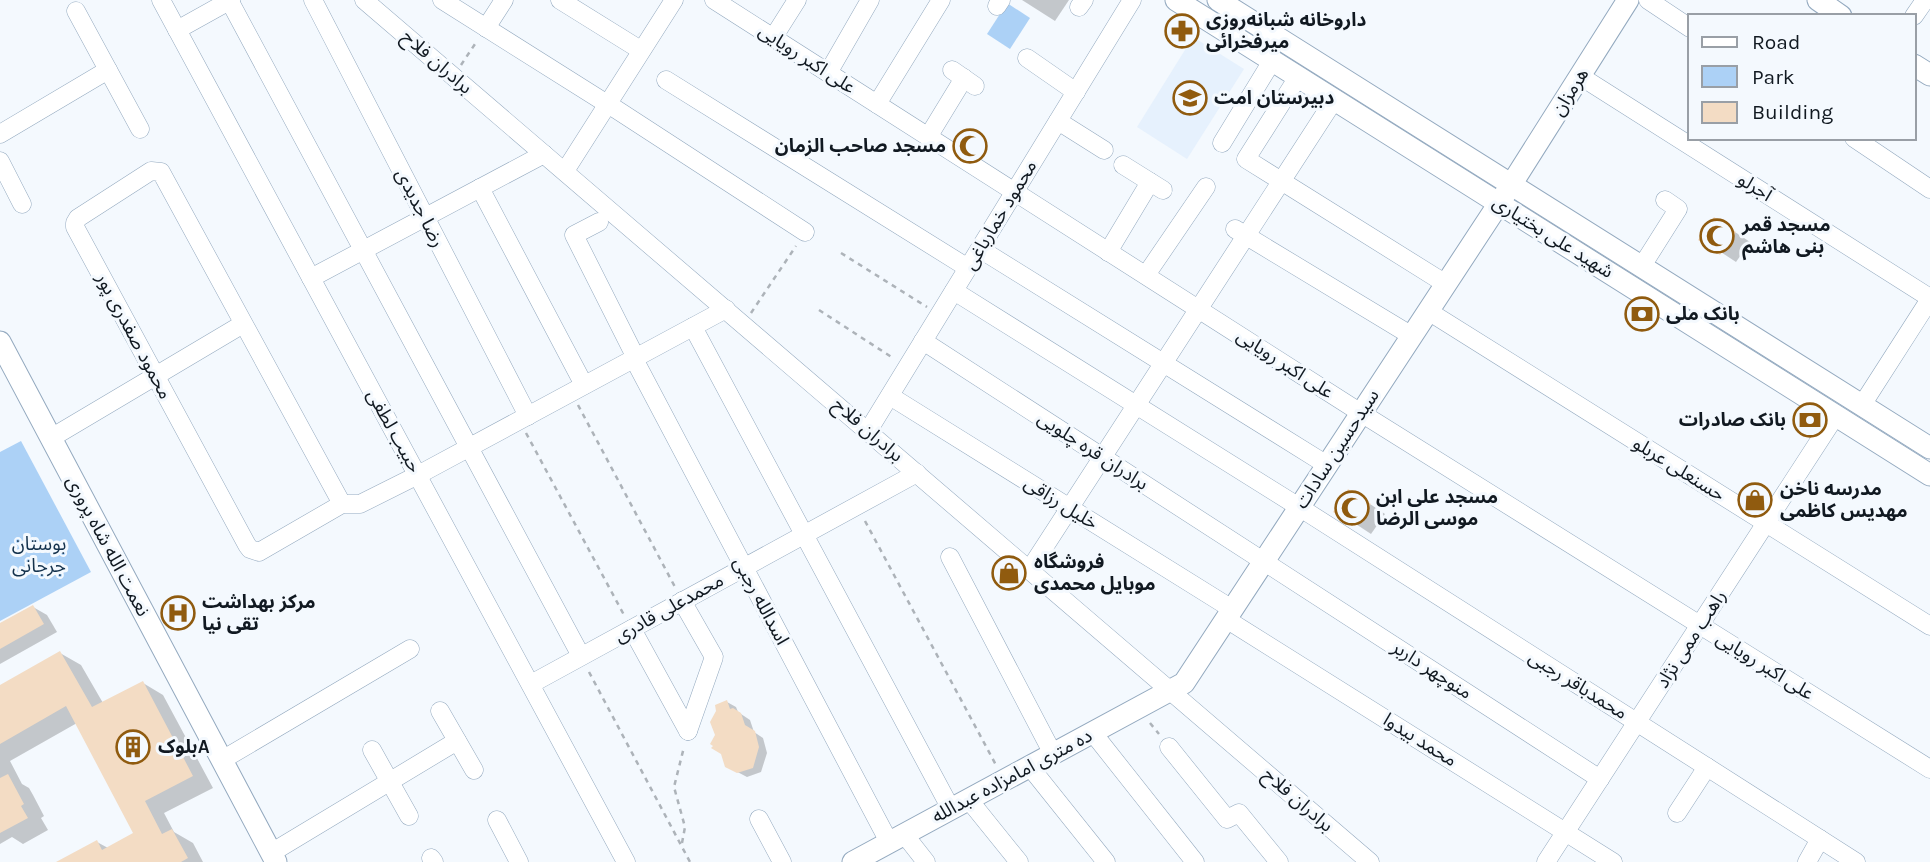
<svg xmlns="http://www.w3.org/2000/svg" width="1930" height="862" font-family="Karla,'Noto Sans Arabic',sans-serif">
<rect width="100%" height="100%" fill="#f4f9fe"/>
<polygon fill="#e6f1fd" points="1193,37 1244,69 1187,159 1137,127"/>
<g fill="#acd1f6">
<polygon points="1007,3 1030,18 1010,49 987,34"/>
<polygon points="21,441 91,572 0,621 0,452"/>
</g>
<g fill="#0003">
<polygon points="1022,0 1069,0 1055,21"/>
<polygon points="1729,228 1750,242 1736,262 1701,239"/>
<polygon points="1364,500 1385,514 1371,534 1336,511"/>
<polygon points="33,607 47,615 57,632 0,664 0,625"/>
<polygon points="60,653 81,665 103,703 143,683 163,695 213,788 164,813 174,832 193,843 203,862 76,862 97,842 108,848 136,834 77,723 10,761 22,784 29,788 33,795 44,816 41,818 48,830 23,844 12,837 0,844 0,687"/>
<polygon points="727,702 736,707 738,712 750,720 754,732 763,738 767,753 761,772 747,777 726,766 722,753"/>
</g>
<g fill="#f3dcc4">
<polygon points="1714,217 1736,232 1720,255 1698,240"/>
<polygon points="1348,489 1371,504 1355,526 1333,512"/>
<polygon points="33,605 44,624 0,649 0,623"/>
<polygon points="60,651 92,707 143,681 193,776 145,801 162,834 172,829 188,858 181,862 56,862 97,840 102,850 133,833 66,706 0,744 0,685"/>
<polygon points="727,700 730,709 733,708 741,713 745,725 755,731 759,747 753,768 737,773 725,767 721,754 711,748 713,746 710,744 715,735 710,722 716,711 715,705"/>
<polygon points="8,774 24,804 21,806 28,818 0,833 0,778"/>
</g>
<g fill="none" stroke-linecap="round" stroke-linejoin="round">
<defs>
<g id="minor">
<polyline points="161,0 626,862"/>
<polyline points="229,0 581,656"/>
<polyline points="313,0 528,416"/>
<polyline points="364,0 1370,862"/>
<polyline points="442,0 604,102"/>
<polyline points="560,0 634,46"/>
<polyline points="714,0 1361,413 1930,769"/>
<polyline points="1648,0 1690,28"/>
<polyline points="997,6 1001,0"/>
<polyline points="1079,7 1084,0"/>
<polyline points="76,11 140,129"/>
<polyline points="1914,16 1923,3"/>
<polyline points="486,28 504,0"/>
<polyline points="177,30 231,0"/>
<polyline points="773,38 797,0"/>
<polyline points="1027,58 1076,92"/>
<polyline points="952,70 975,86"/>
<polyline points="828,73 870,0"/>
<polyline points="1580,76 1930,298"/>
<polyline points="1298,77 1246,159 1446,284"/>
<polyline points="666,80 968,268"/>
<polyline points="608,104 805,232"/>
<polyline points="877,104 941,0"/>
<polyline points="1058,121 1104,150"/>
<polyline points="0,134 108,70"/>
<polyline points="928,137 964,78"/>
<polyline points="1854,138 1930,189"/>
<polyline points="1222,143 1272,61"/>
<polyline points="0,161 22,204"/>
<polyline points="1123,165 1163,190"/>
<polyline points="565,171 674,0"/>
<polyline points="480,188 584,385"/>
<polyline points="599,222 574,235 636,358"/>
<polyline points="1235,229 1412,336"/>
<polyline points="980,249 1327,465"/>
<polyline points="1108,252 1150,182"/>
<polyline points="1642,266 1678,209 1665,200"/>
<polyline points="1146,275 1206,187"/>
<polyline points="311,278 544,154"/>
<polyline points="954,291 1299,507 1856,862"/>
<polyline points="1428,311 1930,626"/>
<polyline points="693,327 951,809"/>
<polyline points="923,341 1600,779"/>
<polyline points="634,359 889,842"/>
<polyline points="890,396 1232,609"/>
<polyline points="1862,405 1930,299"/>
<polyline points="868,431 1132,0"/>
<polyline points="51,438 243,324"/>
<polyline points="342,504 161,172 151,171 78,218 75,223 75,227 247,545 250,549 259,552 342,504 360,504 418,475 726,309"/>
<polyline points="950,557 1053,754"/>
<polyline points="1030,569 1334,100"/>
<polyline points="682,601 714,657 688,731"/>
<polyline points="1226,619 1613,862"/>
<polyline points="632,629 688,731"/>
<polyline points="531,684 917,473"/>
<polyline points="440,711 474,770"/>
<polyline points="1093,733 1195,862"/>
<polyline points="1169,747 1227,819 1239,813 1279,862"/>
<polyline points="372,750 409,816"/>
<polyline points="222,760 410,649"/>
<polyline points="1030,767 1106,862"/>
<polyline points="969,800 1019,862"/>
<polyline points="1677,813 1707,767"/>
<polyline points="759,819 782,862"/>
<polyline points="497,820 519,862"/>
<polyline points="904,834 926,862"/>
<polyline points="271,853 457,741"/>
<polyline points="431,858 434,862"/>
<polyline points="1546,862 1836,415"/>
<polyline points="1807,862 1820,839"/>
</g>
<g id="major">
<polyline points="1176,0 1930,475"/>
<polyline points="1218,0 1930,448"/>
<polyline points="1818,0 1841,16"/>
<polyline points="1914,65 1930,75"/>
<polyline points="0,342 276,862"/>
<polyline points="853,862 1184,683 1511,185 1628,0"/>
</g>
</defs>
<use href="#minor" stroke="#93a9bf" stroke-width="19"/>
<use href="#major" stroke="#93a9bf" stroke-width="23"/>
<g stroke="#adb3b9" stroke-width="2.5" stroke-dasharray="5 5" stroke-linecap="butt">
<polyline points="461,65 477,41"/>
<polyline points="841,253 927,307"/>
<polyline points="819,310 893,358"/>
<polyline points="751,313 796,246"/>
<polyline points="578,405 675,587"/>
<polyline points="526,433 624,615"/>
<polyline points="865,521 996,765"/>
<polyline points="589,672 690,862"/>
<polyline points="1150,723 1159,734"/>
<polyline points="682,843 685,827 674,787 684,747"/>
</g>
<use href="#minor" stroke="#fff" stroke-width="18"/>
<use href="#major" stroke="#fff" stroke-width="21"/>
</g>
<defs>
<symbol id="pharmacy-ring" viewBox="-11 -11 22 22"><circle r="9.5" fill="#f4f9fe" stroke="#905b0f" stroke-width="1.5"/><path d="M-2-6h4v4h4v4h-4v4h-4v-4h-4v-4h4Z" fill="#905b0f"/></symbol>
<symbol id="school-ring" viewBox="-11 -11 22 22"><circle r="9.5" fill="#f4f9fe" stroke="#905b0f" stroke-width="1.5"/><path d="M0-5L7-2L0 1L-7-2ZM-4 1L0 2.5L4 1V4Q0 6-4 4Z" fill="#905b0f"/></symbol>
<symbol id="mosque-ring" viewBox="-11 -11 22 22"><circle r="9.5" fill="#f4f9fe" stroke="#905b0f" stroke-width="1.5"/><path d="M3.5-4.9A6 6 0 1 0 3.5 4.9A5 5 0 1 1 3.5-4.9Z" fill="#905b0f"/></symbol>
<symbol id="bank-ring" viewBox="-11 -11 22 22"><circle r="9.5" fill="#f4f9fe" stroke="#905b0f" stroke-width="1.5"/><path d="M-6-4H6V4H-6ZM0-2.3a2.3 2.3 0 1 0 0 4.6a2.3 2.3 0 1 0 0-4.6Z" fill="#905b0f"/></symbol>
<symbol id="shop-ring" viewBox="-11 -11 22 22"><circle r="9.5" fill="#f4f9fe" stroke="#905b0f" stroke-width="1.5"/><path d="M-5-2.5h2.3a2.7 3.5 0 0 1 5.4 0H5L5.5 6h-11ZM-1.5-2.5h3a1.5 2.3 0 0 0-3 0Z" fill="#905b0f"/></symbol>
<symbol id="hospital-ring" viewBox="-11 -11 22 22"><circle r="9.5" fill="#f4f9fe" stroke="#905b0f" stroke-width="1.5"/><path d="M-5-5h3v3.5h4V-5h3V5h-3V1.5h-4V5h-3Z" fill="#905b0f"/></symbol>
<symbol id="building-ring" viewBox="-11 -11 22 22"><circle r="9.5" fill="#f4f9fe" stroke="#905b0f" stroke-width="1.5"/><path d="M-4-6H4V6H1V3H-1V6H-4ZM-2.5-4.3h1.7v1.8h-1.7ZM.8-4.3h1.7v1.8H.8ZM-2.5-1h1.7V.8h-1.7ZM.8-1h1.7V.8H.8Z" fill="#905b0f"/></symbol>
</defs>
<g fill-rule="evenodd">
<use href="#pharmacy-ring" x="1163" y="12" width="38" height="38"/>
<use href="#school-ring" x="1171" y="79" width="38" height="38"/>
<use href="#mosque-ring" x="951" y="127" width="38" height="38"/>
<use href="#mosque-ring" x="1698" y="217" width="38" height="38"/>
<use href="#bank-ring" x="1623" y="295" width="38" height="38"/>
<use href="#bank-ring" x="1791" y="401" width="38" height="38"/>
<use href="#shop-ring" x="1736" y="481" width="38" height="38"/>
<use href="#mosque-ring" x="1333" y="489" width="38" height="38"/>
<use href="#shop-ring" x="990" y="554" width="38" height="38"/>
<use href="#hospital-ring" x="159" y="594" width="38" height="38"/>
<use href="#building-ring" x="114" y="728" width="38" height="38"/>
</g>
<g text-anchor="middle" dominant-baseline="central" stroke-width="6" stroke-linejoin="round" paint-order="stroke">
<g font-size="19" font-weight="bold" fill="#111921" stroke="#f4f9fe" text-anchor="start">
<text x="1206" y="20">داروخانه شبانه‌روزی<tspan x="1206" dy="22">میرفخرائی</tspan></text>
<text x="1214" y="98">دبیرستان امت</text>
<text x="946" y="146" text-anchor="end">مسجد صاحب الزمان</text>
<text x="1742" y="225">مسجد قمر<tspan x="1742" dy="22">بنی هاشم</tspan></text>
<text x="1666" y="314">بانک ملی</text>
<text x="1786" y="420" text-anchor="end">بانک صادرات</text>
<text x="1780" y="489">مدرسه ناخن<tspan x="1780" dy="22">مهدیس کاظمی</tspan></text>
<text x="1376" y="497">مسجد علی ابن<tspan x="1376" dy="22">موسی الرضا</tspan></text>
<text x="1034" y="562">فروشگاه<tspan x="1034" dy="22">موبایل محمدی</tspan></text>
<text x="202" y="602">مرکز بهداشت<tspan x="202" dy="22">تقی نیا</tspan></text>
<text x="158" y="747">بلوکA</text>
</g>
<g font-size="19" fill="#111921" stroke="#f4f9fe">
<text transform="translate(807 59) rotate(33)">علی اکبر رویایی</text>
<text transform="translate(437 62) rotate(41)">برادران فلاح</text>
<text transform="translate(1570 92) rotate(-58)">هرمزان</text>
<text transform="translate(1755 187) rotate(32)">آجرلو</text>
<text transform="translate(420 208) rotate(63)">رضا جدیدی</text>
<text transform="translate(1000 215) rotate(-59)">محمود خمارباغی</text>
<text transform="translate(1553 237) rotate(32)">شهید علی بختیاری</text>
<text transform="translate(134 336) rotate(62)">محمود صفدری پور</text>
<text transform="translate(1285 364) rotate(33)">علی اکبر رویایی</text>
<text transform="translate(868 430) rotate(41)">برادران فلاح</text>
<text transform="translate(394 431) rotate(61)">حبیب لطفی</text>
<text transform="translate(1337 449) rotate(-57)">سیدحسین سادات</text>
<text transform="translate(1093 451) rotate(33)">برادران قره چلویی</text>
<text transform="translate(1679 469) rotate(32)">حسنعلی عربلو</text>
<text transform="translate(1061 503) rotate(32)">خلیل رزاقی</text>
<text transform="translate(108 546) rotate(62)">نعمت الله شاه پروری</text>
<text transform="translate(761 601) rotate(62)">اسدالله رجبی</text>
<text transform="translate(669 608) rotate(-29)">محمدعلی قادری</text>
<text transform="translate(1691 639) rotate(-57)">راهب ممی نژاد</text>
<text transform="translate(1765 666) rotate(32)">علی اکبر رویایی</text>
<text transform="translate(1432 670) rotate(33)">منوچهر داربر</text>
<text transform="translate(1578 685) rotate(32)">محمدباقر رجبی</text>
<text transform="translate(1420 740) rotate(32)">محمد بیدوا</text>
<text transform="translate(1012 776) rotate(-28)">ده متری امامزاده عبدالله</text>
<text transform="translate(1298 800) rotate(41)">برادران فلاح</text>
</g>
<g font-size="19" fill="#14324d" stroke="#f4f9fe">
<text x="39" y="544">بوستان<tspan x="39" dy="22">جرجانی</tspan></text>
</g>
</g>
<rect x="1688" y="14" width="228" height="126" fill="#f4f9fe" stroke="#999fa6" stroke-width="2"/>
<rect x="1702" y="37" width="35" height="10" fill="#ffffff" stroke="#999fa6" stroke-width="2"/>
<text x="1752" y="49" font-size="21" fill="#111921">Road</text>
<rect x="1702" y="66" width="35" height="21" fill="#acd1f6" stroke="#999fa6" stroke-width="2"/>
<text x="1752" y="84" font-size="21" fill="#111921">Park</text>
<rect x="1702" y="102" width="35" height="21" fill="#f3dcc4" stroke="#999fa6" stroke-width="2"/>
<text x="1752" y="119" font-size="21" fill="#111921">Building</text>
</svg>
